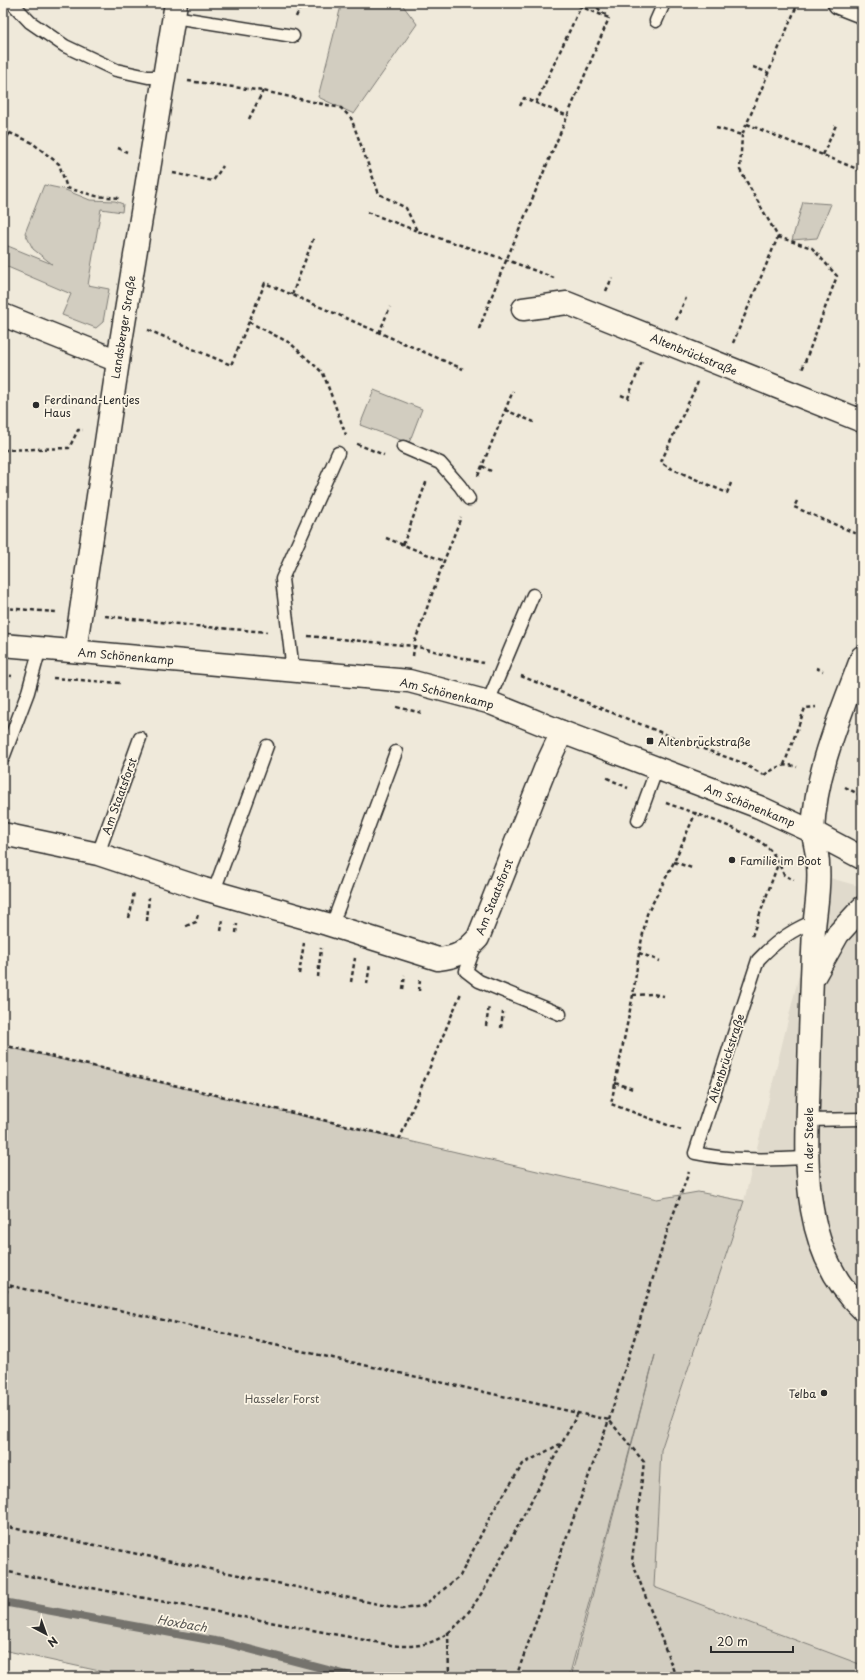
<svg xmlns="http://www.w3.org/2000/svg" width="865" height="1680" font-family="'Playpen Sans',sans-serif">
<rect width="100%" height="100%" fill="#efe9da"/>
<filter id="ink" filterUnits="userSpaceOnUse"><feTurbulence type="fractalNoise" baseFrequency=".025" numOctaves="2"/><feDisplacementMap in="SourceGraphic" scale="8" xChannelSelector="R" yChannelSelector="G"/><feConvolveMatrix kernelMatrix="1 2 1 2 8 2 1 2 1" color-interpolation-filters="sRGB"/></filter>
<g filter="url(#ink)">
<polygon fill="#e0dacc" points="823,876 862,887 862,1665 654,1587 661,1450 744,1201"/>
<g fill="#d2cdc0" stroke="#7e7c76">
<polygon points="341,3 401,3 417,24 354,114 318,97 341,6"/>
<polygon points="44,185 63,189 90,200 115,201 123,204 122,212 101,209 88,285 109,289 103,322 96,328 62,315 71,294 3,265 3,244 52,264 33,249 25,233"/>
<polygon points="803,202 831,204 817,238 792,240"/>
<polygon points="374,390 422,409 409,443 360,425"/>
<polygon points="3,1046 657,1199 698,1192 744,1201 661,1450 654,1587 862,1665 862,1677 571,1677 655,1355 569,1677 127,1677 3,1650"/>
</g>
<g fill="none" stroke-linecap="round" stroke-linejoin="round">
<polyline stroke="#75736d" stroke-width="8" points="3,1602 226,1643 355,1677"/>
<defs>
<g id="service">
<polyline points="12,3 30,22 65,46 116,70 148,77 164,77"/>
<polyline points="174,17 293,36"/>
<polyline points="656,21 664,3"/>
<polyline points="403,447 440,463 460,486 469,499"/>
<polyline points="293,671 282,579 338,453"/>
<polyline points="488,702 533,595"/>
<polyline points="3,758 28,692 40,648"/>
<polyline points="638,820 657,768"/>
<polyline points="98,854 140,738"/>
<polyline points="214,891 267,746"/>
<polyline points="332,925 396,752"/>
<polyline points="475,946 466,971 479,981 560,1014"/>
<polyline points="808,1120 862,1119"/>
<path d="M 806,1158 C 769,1160 732,1161 695,1153 L 758,960 C 774,943 792,929 815,921"/>
</g>
<g id="minor">
<polyline points="839,3 862,12"/>
<polyline points="523,309 567,303 862,421"/>
<polyline points="3,315 118,361"/>
<polyline points="75,651 120,348 176,3"/>
<path d="M 813,832 C 814,843 818,854 818,865 C 820,886 816,907 814,928 C 812,976 810,1025 809,1073 C 807,1154 797,1248 862,1309"/>
<path d="M 3,834 L 98,854 L 204,889 L 327,924 L 438,959 C 458,957 464,953 478,938 L 547,764 L 562,732"/>
<polyline points="815,975 838,934 862,908"/>
</g>
<path id="tertiary" d="M 813,832 C 815,771 841,714 862,657"/>
<polyline id="secondary" points="3,645 409,681 488,702 562,732 759,807 813,832 862,858"/>
</defs>
<use href="#service" stroke="#2b2b2b" stroke-width="15"/>
<use href="#minor" stroke="#2b2b2b" stroke-width="25"/>
<use href="#tertiary" stroke="#2b2b2b" stroke-width="25"/>
<use href="#secondary" stroke="#2b2b2b" stroke-width="25"/>
<g stroke="#2b2b2b" stroke-width="2.5" stroke-dasharray="4 3" stroke-linecap="butt">
<polyline points="572,3 609,18"/>
<polyline points="592,3 608,17"/>
<polyline points="296,17 302,3"/>
<polyline points="753,67 769,73"/>
<polyline points="188,81 263,91 341,108 351,118 379,194 406,208 417,231 507,260 554,278"/>
<polyline points="536,103 581,6"/>
<polyline points="520,106 524,98 568,116"/>
<polyline points="249,119 263,91"/>
<polyline points="747,124 862,171"/>
<polyline points="716,128 742,135 798,3"/>
<polyline points="3,130 31,142 59,164 67,188 96,196 119,198"/>
<polyline points="3,142 10,133"/>
<polyline points="118,148 127,152"/>
<polyline points="823,155 836,125"/>
<polyline points="173,173 213,181 223,166"/>
<polyline points="367,212 417,231"/>
<polyline points="778,237 812,248 837,276 802,370"/>
<polyline points="606,291 612,278"/>
<polyline points="292,295 314,237"/>
<polyline points="676,320 686,298"/>
<polyline points="249,322 290,343 323,373 346,435"/>
<polyline points="479,329 500,275 609,18"/>
<polyline points="148,330 231,365 265,283 463,369"/>
<polyline points="379,333 390,307"/>
<polyline points="733,343 778,237 740,170 742,135"/>
<polyline points="698,382 661,462 668,467 727,493 731,483"/>
<polyline points="621,395 628,398 642,361"/>
<polyline points="505,410 534,422"/>
<polyline points="357,444 384,455"/>
<polyline points="3,450 69,448 78,430 83,430"/>
<polyline points="482,466 491,471"/>
<polyline points="478,476 513,391"/>
<polyline points="797,501 794,507 862,536"/>
<polyline points="386,538 444,561"/>
<polyline points="403,545 427,480"/>
<polyline points="3,608 56,612"/>
<polyline points="105,616 196,626 267,632"/>
<polyline points="308,636 414,646 483,663"/>
<polyline points="413,656 415,641 444,561 461,517"/>
<polyline points="816,668 823,671"/>
<polyline points="3,675 12,676"/>
<polyline points="521,676 687,743 740,762 764,775"/>
<polyline points="53,678 120,683"/>
<polyline points="397,707 422,713"/>
<polyline points="860,736 862,741"/>
<polyline points="784,765 805,708 816,707"/>
<polyline points="862,773 858,794 862,801"/>
<path d="M 764,775 C 775,768 784,762 797,767"/>
<polyline points="607,778 628,788"/>
<polyline points="845,787 858,794"/>
<path d="M 666,803 C 688,811 755,833 769,849 C 776,856 780,866 784,875 L 794,880"/>
<polyline points="674,862 692,868"/>
<polyline points="129,918 132,905 134,891"/>
<polyline points="147,921 149,897"/>
<polyline points="186,926 196,922 198,914"/>
<polyline points="221,931 223,920"/>
<polyline points="236,933 237,924"/>
<polyline points="752,936 778,864"/>
<polyline points="639,953 660,961"/>
<polyline points="299,974 304,943"/>
<polyline points="318,977 321,948"/>
<polyline points="351,982 355,958"/>
<polyline points="367,984 370,964"/>
<polyline points="403,989 405,975"/>
<polyline points="419,991 420,979"/>
<polyline points="633,995 652,994 664,996"/>
<polyline points="486,1026 489,1006"/>
<polyline points="501,1028 503,1012"/>
<polyline points="3,1045 400,1138 461,993"/>
<polyline points="615,1083 633,1089"/>
<polyline points="681,1130 611,1104 633,995 639,953 647,914 674,862 696,812"/>
<polyline points="3,1284 609,1420 644,1462 632,1561 676,1677"/>
<polyline points="3,1300 9,1286"/>
<polyline points="3,1526 402,1609 423,1606 460,1576 492,1513 523,1464 560,1444"/>
<path d="M 3,1571 L 370,1641 C 381,1643 392,1646 403,1646 C 446,1648 466,1618 486,1586 L 578,1413"/>
<polyline points="448,1632 449,1677"/>
<polyline points="516,1677 609,1420 669,1226 689,1172"/>
</g>
<use href="#service" stroke="#fcf5e5" stroke-width="12"/>
<use href="#minor" stroke="#fcf5e5" stroke-width="22"/>
<use href="#tertiary" stroke="#fcf5e5" stroke-width="22"/>
<use href="#secondary" stroke="#fcf5e5" stroke-width="22"/>
</g>
</g>
<g fill="#2b2b2b" stroke="#fcf5e5" stroke-width="1.5">
<circle cx="36" cy="405" r="4"/>
<rect x="646" y="737" width="8" height="8" rx="2"/>
<circle cx="732" cy="860" r="4"/>
<circle cx="824" cy="1393" r="4"/>
</g>
<g text-anchor="middle" dominant-baseline="central" stroke-width="3.5" stroke-linejoin="round" paint-order="stroke">
<g font-size="11" fill="#2b2b2b" stroke="#fcf5e5">
<text transform="translate(123 327) rotate(-81)">Landsberger Straße</text>
<text transform="translate(694 354) rotate(22)">Altenbrückstraße</text>
<text transform="translate(126 656) rotate(5)">Am Schönenkamp</text>
<text transform="translate(447 693) rotate(14)">Am Schönenkamp</text>
<text transform="translate(119 796) rotate(-70)">Am Staatsforst</text>
<text transform="translate(750 805) rotate(22)">Am Schönenkamp</text>
<text transform="translate(494 897) rotate(-68)">Am Staatsforst</text>
<text transform="translate(726 1058) rotate(-72)">Altenbrückstraße</text>
<text transform="translate(808 1140) rotate(-90)">In der Steele</text>
</g>
<g font-size="11" fill="#2b2b2b" stroke="#fcf5e5" text-anchor="start">
<text x="44" y="399">Ferdinand-Lentjes<tspan x="44" dy="13">Haus</tspan></text>
<text x="658" y="741">Altenbrückstraße</text>
<text x="740" y="860">Familie im Boot</text>
<text x="816" y="1393" text-anchor="end">Telba</text>
</g>
<g font-size="11" fill="#555450" stroke="#fcf5e5">
<text x="282" y="1398">Hasseler Forst</text>
</g>
<g font-size="12" font-style="italic" fill="#565552" stroke="#fcf5e5">
<text transform="translate(182 1623) rotate(10)">Hoxbach</text>
</g>
</g>
<rect width="865" height="1680" fill="none" stroke="#fcf5e5" stroke-width="16"/>
<rect x="8" y="8" width="849" height="1664" fill="none" stroke="#2b2b2b" stroke-width="1.5" filter="url(#ink)"/>
<g transform="translate(46 1634) rotate(139)" stroke="#fcf5e5" stroke-width="3" paint-order="stroke">
<path d="M0-3L7 15L0 10L-7 15Z" fill="#2b2b2b"/>
<text y="-6" font-size="11" font-weight="bold" text-anchor="middle" fill="#2b2b2b">N</text>
</g>
<path d="M711 1646v6h82v-6" fill="none" stroke="#2b2b2b" stroke-width="2"/>
<text x="717" y="1646" font-size="12" fill="#2b2b2b" stroke="#fcf5e5" stroke-width="3" paint-order="stroke">20 m</text>
</svg>
